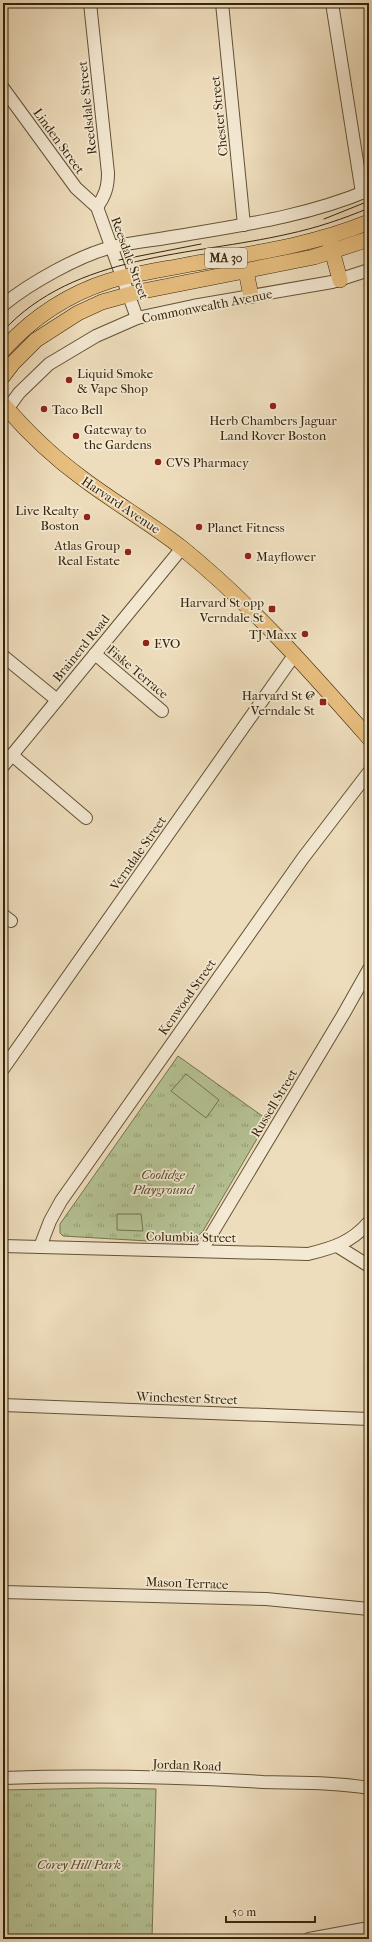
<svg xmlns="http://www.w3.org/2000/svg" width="372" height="1942" font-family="'IM FELL French Canon',serif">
<defs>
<pattern id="park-tufts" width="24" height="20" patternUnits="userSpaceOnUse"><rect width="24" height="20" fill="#b5c293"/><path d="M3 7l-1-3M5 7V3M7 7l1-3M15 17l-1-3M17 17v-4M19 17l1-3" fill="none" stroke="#949d76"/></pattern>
</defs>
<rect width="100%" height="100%" fill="#eeddbc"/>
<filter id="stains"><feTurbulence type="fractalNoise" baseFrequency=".005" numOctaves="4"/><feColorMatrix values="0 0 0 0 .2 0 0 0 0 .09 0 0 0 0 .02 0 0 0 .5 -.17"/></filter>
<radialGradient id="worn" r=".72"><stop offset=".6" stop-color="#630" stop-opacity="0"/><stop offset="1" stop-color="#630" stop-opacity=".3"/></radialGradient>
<g fill="url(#park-tufts)" stroke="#75734e">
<polygon points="178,1056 268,1120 203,1231 193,1240 182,1243 63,1236 60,1233 60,1224"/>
<polygon points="102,1788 156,1789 152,1939 3,1939 3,1790"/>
</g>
<g fill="#b5c293" stroke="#75734e">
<polygon points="186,1074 219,1100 206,1118 171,1091"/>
<polygon points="117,1214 141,1214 143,1231 117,1230"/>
</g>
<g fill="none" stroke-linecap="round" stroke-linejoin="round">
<defs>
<g id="minor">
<path d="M 90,3 L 108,173 C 108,187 105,196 97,207"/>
<polyline points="222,3 244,225"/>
<polyline points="332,3 362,193"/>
<polyline points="3,88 76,188 97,207 137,318"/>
<path d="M 3,305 C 30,283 78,256 112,247 C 134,242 156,240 178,236 C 243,225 308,216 369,190"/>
<polyline points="3,415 19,393 49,364 96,336 137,318 193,306 332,282 369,270"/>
<polyline points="95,654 162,711"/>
<polyline points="3,656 57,700"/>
<polyline points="12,755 86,818"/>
<polyline points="3,766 182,548"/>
<polyline points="3,915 11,921"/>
<polyline points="3,1069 295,654"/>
<path d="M 3,1246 L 308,1254 C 333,1248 352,1242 369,1222"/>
<polyline points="337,1246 369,1266"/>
<polyline points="40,1247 50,1221 61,1201 303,858 369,772"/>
<polyline points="202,1250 343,1015 369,969"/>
<polyline points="3,1405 369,1419"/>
<polyline points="3,1592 266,1599 369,1609"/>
<path d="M 3,1778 C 90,1775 177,1777 263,1782 C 299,1783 334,1782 369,1788"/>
<polyline points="309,1939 369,1928"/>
</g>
<g id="major">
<polyline points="330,243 340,280"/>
<polyline points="246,271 251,296"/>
<path d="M 3,350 C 32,318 68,294 109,281 C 134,274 160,270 186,265 C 248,254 311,246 369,222"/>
<polyline points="3,376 13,363 36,340 78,313 102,302 138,292 314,257 369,239"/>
<path d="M 3,404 C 27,432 53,457 82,478 C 115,503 150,523 182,548 C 251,604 310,671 369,738"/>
</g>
</defs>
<use href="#minor" stroke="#635236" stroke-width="14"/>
<use href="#major" stroke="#35240a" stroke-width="16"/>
<use href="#minor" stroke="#f4e9d3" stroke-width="12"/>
<use href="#major" stroke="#e7be7e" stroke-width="15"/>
<g stroke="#35240a" stroke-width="1">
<polyline points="324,219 369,201"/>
<polyline points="119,260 201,244"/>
<path d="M 3,331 C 75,253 192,256 288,234 C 316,228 343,219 369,208"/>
</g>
</g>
<g fill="#8f2418" stroke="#f4e9d3" stroke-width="1.5">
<circle cx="69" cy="380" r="4"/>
<circle cx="273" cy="406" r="4"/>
<circle cx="44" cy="409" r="4"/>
<circle cx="76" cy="436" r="4"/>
<circle cx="158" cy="462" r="4"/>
<circle cx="87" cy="517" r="4"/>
<circle cx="199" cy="527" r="4"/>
<circle cx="128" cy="552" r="4"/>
<circle cx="248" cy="556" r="4"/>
<rect x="268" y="605" width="8" height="8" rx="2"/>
<circle cx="305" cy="634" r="4"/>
<circle cx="146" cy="643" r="4"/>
<rect x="319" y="698" width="8" height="8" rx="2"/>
</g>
<g text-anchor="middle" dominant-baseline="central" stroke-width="3.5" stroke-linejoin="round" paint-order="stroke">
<rect fill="#f4e9d3" stroke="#6e5f46" stroke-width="1" x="205" y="248" width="42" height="20" rx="3"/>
<g font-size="12" font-weight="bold" fill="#35240a">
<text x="226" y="258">MA 30</text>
</g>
<g font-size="13" fill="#35240a" stroke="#f4e9d3">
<text transform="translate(87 108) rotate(-96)">Reedsdale Street</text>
<text transform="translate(219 116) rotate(-96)">Chester Street</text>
<text transform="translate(59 141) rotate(54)">Linden Street</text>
<text transform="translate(130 258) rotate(70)">Reesdale Street</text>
<text transform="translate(207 306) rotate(-11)">Commonwealth Avenue</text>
<text transform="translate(121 505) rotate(34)">Harvard Avenue</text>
<text transform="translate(81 648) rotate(-51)">Brainerd Road</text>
<text transform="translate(138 672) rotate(40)">Fiske Terrace</text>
<text transform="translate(138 853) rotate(-55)">Verndale Street</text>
<text transform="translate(187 997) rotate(-55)">Kenwood Street</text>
<text transform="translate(274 1103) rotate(-59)">Russell Street</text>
<text transform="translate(191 1237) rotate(1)">Columbia Street</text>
<text transform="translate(187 1398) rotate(2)">Winchester Street</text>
<text transform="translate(187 1583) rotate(2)">Mason Terrace</text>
<text transform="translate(187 1765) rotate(2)">Jordan Road</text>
</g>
<g font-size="13" fill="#35240a" stroke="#f4e9d3" text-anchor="start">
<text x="77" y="373">Liquid Smoke<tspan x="77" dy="15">&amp; Vape Shop</tspan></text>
<text x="52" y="409">Taco Bell</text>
<text x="273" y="420" text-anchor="middle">Herb Chambers Jaguar<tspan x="273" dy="15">Land Rover Boston</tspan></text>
<text x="84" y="429">Gateway to<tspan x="84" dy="15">the Gardens</tspan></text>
<text x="166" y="462">CVS Pharmacy</text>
<text x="79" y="510" text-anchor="end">Live Realty<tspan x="79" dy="15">Boston</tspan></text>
<text x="207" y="527">Planet Fitness</text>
<text x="120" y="545" text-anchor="end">Atlas Group<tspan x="120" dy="15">Real Estate</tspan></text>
<text x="256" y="556">Mayflower</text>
<text x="264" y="602" text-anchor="end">Harvard St opp<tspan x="264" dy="15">Verndale St</tspan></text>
<text x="297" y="634" text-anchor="end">TJ Maxx</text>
<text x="154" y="643">EVO</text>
<text x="315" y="695" text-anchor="end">Harvard St @<tspan x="315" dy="15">Verndale St</tspan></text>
</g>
<g font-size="13" font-style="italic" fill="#554c2c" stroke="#f4e9d3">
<text x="163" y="1174">Coolidge<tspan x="163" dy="15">Playground</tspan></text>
<text x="79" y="1864">Corey Hill Park</text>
</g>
</g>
<rect width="372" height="1942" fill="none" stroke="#eeddbc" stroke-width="16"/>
<rect x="4" y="4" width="364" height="1934" fill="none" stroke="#35240a" stroke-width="2"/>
<rect x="8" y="8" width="356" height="1926" fill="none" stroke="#35240a"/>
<path d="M226 1916v6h89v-6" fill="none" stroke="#35240a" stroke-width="2"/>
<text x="232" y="1916" font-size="12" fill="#35240a" stroke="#f4e9d3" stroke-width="3" paint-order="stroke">50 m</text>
<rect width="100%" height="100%" filter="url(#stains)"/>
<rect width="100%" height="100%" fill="url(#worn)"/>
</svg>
